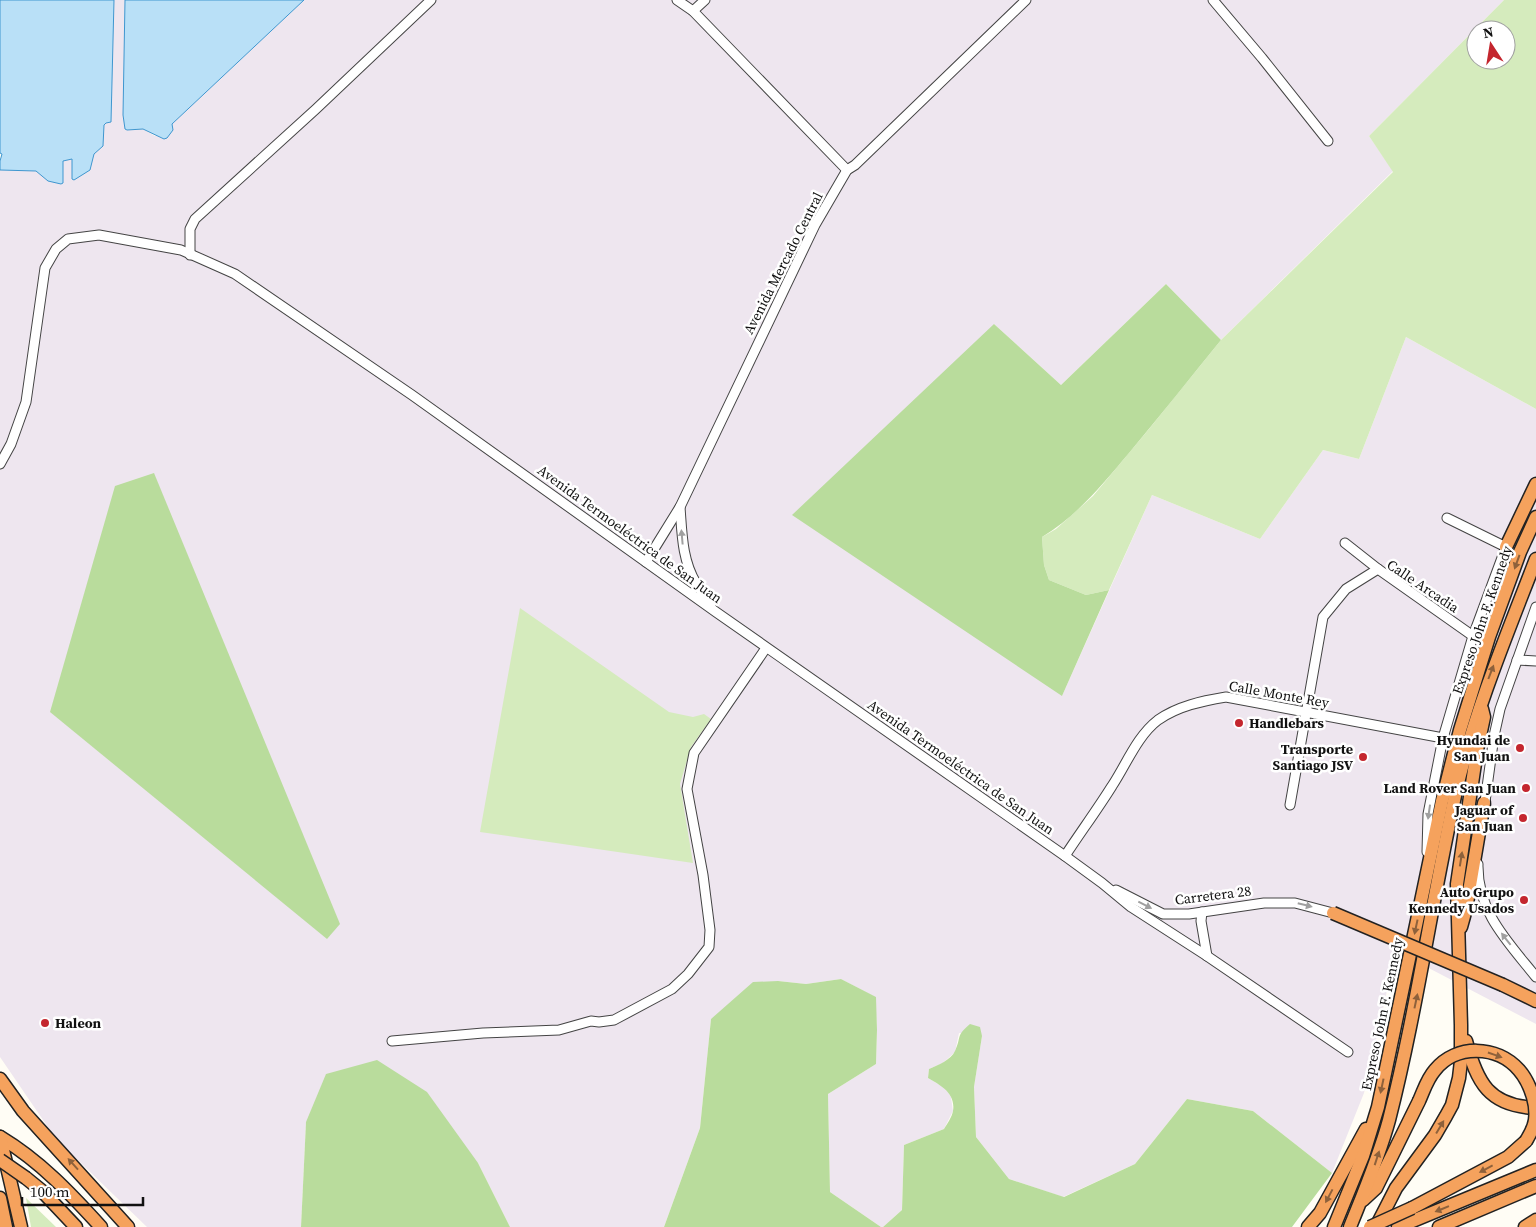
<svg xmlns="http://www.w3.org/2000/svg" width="1536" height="1227" font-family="'Source Serif 4',serif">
<rect width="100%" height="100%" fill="#fffdf5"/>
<polygon fill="#eee6ef" points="114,0 125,0 123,115 125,129 127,130 143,129 155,136 172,124 304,0 1504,0 1369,136 1393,171 1221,340 1166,284 1061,385 994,324 1062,696 1152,495 1260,539 1323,450 1359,459 1406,337 1536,409 1536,1024 1396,951 1364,1093 1332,1173 1253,1111 1187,1099 1135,1164 1063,1197 1009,1179 976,1137 974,1087 982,1036 959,1033 955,1052 943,1063 929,1069 928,1078 945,1088 951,1097 953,1111 944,1129 904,1145 902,1210 883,1227 881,1227 830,1192 828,1094 876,1064 877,1030 875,997 841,979 806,984 778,981 711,1019 700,1128 664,1227 510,1227 478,1163 306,1122 301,1227 147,1227 56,1139 0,1057 0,170 36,171 48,181 63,183 63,161 72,159 72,178 90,170 94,154 103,146 104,125 106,123 111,121"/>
<g fill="#d5ebbd" fill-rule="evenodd">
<path d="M 1504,0 L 1536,0 L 1536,409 L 1406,337 L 1359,459 L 1323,450 L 1260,539 L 1152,495 L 1109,590 L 1086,595 L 1049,580 L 1044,565 L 1042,537 L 1056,529 L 1093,496 L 1149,429 L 1221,340 L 1393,172 L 1369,136 ZM 1476,30 L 1506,30 L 1506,60 L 1476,60 Z"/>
<polygon points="520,608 669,712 693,717 704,714 711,719 691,747 680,784 693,863 480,832"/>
<polygon points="26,1198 56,1227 31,1227"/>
</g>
<g fill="#b9dc9c">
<path d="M 1166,284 L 1221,340 C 1190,378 1160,416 1129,453 C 1103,484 1077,516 1042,537 L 1044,565 L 1049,580 L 1086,595 L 1109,590 L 1062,696 L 792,515 L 994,324 L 1061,385 Z"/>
<polygon points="154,473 340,924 327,939 50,712 115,486"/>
<polygon points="841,979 876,997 877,1030 876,1064 828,1094 830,1192 881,1227 664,1227 700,1128 711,1019 753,982 778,981 806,984"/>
<path d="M 970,1024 L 980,1027 L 982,1036 L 974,1087 L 976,1137 L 1009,1179 L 1064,1197 L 1135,1164 L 1187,1099 L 1253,1111 L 1332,1173 L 1292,1227 L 883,1227 L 902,1210 L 904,1145 L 944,1129 C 947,1124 952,1117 953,1111 C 956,1093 940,1085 928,1078 L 929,1069 C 938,1065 951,1060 955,1051 C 962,1036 955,1037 970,1024 Z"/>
<polygon points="377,1060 427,1092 478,1163 510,1227 301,1227 306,1122 326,1074"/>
</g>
<g fill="#b9e0f7" stroke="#3f96cf">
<polygon points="0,0 114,0 111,122 106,123 104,125 103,146 94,154 90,170 74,180 72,179 72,159 63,161 63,183 61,184 48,181 36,171 0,170 0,161 2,154 0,153"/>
<path d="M 125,0 L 304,0 C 260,41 216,83 172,124 L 173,130 L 167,138 L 164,139 L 143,129 L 127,130 L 125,129 L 123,115 Z"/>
</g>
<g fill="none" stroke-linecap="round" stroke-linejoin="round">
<defs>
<g id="minor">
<polyline points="677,0 693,11 847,170"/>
<polyline points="1213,0 1262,58 1328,141"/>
<polyline points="693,11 705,0"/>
<polyline points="190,255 190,229 195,219 316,109 431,0"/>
<polyline points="0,464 11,444 26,402 45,268 56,249 68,239 99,235 181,250 235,274 412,395 716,612 1065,856 1102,883 1131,907 1207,956 1348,1052"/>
<path d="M 680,507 C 682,533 682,560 696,583 C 700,591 706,599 711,606"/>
<polyline points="1345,543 1378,569 1473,636"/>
<polyline points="646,562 680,507 815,225 847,170 855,165 1026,0"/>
<polyline points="1517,660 1536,661"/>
<polyline points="1290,805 1323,617 1346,589 1378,569"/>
<polyline points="1484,809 1494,736 1500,709 1536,607"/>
<polyline points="1427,852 1428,814 1443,738 1473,636 1506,547 1447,518"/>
<path d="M 1065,856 C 1080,833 1097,810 1112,786 C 1126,765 1137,736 1158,720 C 1178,706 1202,701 1226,697 L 1443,738"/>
<path d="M 1478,864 C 1477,912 1508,942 1536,977"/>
<polyline points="1116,890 1163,914 1189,914 1264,903 1295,903 1333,913"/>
<polyline points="1202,912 1201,921 1207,956"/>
<polyline points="392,1041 483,1033 559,1030 591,1021 599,1022 614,1020 672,989 688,974 709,947 710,930 703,875 687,789 694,753 766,648"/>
</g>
<g id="highway">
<polyline points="1506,547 1536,484"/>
<polyline points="1461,927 1466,909 1484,803"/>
<polyline points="1503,985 1536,1001"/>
<path d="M 1466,1041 C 1477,1083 1489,1106 1536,1108"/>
<polyline points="0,1079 23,1111 128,1227"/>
<path d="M 0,1137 C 40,1161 70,1193 101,1227"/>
<polyline points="0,1137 21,1227"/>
<polyline points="26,1178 42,1191 76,1227"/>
<polyline points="0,1198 6,1227"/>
<polyline points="1363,1200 1376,1188 1419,1101"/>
<polyline points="1412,1208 1508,1157 1526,1141"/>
<polyline points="1308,1227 1320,1213 1366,1129"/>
<polyline points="1334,1227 1363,1156 1378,1107 1442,801 1460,730 1489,637 1520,552 1536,517"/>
<path d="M 1350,1227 C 1364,1192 1379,1157 1389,1120 C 1417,1010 1432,898 1457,787 C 1476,708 1507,634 1536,559"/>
<polyline points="1376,1227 1396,1188 1435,1135 1446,1116 1452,1105 1459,1078 1461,1061 1461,1025 1457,884 1477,750 1484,717 1482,709"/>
<polyline points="1398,1227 1536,1170"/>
<polyline points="1439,1227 1536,1186"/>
<polyline points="1525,1227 1536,1220"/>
</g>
</defs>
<use href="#minor" stroke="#444" stroke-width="11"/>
<use href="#highway" stroke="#222" stroke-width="15"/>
<use href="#minor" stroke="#fff" stroke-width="9"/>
<use href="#highway" stroke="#f5a25d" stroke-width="12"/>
<defs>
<g id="highway-bridge">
<polyline points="1333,913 1503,985"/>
<path d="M 1419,1101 C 1424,1090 1427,1079 1435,1070 C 1456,1044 1497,1045 1519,1070 C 1526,1078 1530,1087 1533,1097 C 1535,1104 1536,1113 1535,1120 C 1534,1128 1530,1134 1526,1141"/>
<polyline points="0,1160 26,1178"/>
<polyline points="1370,1227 1412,1208"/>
</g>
</defs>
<use href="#highway-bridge" stroke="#222" stroke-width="15" stroke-linecap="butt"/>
<use href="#highway-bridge" stroke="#f5a25d" stroke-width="12"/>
</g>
<defs><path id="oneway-solid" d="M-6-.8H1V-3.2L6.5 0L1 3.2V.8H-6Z" transform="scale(1.25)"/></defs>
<g fill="#a0a0a0">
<use href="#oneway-solid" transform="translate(682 537) rotate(-95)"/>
<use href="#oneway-solid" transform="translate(1429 812) rotate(98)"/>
<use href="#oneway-solid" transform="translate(1145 905) rotate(27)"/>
<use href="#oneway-solid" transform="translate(1305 905) rotate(14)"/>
<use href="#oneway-solid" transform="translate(1506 939) rotate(-128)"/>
</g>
<g fill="#8e613b">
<use href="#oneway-solid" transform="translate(1517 562) rotate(110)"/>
<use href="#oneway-solid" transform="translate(1491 672) rotate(-69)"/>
<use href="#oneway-solid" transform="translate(1461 859) rotate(-81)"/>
<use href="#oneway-solid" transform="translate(1416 927) rotate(102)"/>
<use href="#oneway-solid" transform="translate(1416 1001) rotate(-78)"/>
<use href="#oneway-solid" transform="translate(1495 1055) rotate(19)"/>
<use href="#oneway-solid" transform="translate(1382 1086) rotate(102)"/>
<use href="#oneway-solid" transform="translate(1440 1127) rotate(-59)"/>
<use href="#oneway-solid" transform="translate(1377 1158) rotate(-72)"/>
<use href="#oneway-solid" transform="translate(73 1164) rotate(-132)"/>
<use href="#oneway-solid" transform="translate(1486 1169) rotate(152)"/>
<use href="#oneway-solid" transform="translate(1329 1196) rotate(118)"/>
<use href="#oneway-solid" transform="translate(1442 1209) rotate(158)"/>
</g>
<g fill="#c4262e" stroke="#fff" stroke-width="2">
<circle cx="1239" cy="723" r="5"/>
<circle cx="1520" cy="748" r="5"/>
<circle cx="1363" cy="757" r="5"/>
<circle cx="1526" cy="788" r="5"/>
<circle cx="1523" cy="818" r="5"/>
<circle cx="1524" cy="900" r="5"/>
<circle cx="45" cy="1023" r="5"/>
</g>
<g text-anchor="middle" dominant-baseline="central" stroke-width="5" stroke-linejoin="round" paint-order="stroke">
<g font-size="14" fill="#111" stroke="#fff">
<text transform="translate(783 263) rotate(-63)">Avenida Mercado Central</text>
<text transform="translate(630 534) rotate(36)">Avenida Termoeléctrica de San Juan</text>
<text transform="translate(1423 586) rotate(34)">Calle Arcadia</text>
<text transform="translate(1482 620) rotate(-71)">Expreso John F. Kennedy</text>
<text transform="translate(1279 694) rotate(10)">Calle Monte Rey</text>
<text transform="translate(961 767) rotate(35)">Avenida Termoeléctrica de San Juan</text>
<text transform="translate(1213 895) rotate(-7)">Carretera 28</text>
<text transform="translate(1382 1014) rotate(-78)">Expreso John F. Kennedy</text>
</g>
<g font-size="14" font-weight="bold" fill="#111" stroke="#fff" text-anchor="end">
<text x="1249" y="723" text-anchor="start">Handlebars</text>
<text x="1510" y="740">Hyundai de<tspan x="1510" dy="16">San Juan</tspan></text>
<text x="1353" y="749">Transporte<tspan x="1353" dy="16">Santiago JSV</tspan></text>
<text x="1516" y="788">Land Rover San Juan</text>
<text x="1513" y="810">Jaguar of<tspan x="1513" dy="16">San Juan</tspan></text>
<text x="1514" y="892">Auto Grupo<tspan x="1514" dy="16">Kennedy Usados</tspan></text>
<text x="55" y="1023" text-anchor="start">Haleon</text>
</g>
</g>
<g transform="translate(1491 45) rotate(348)"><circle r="24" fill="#ffffff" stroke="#a0a0a0"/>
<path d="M0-4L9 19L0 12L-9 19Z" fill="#c4262e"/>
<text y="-8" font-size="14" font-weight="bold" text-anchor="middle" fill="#111111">N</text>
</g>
<path d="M22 1197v8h121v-8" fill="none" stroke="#111111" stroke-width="2.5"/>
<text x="30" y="1197" font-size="15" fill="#111111" stroke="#ffffff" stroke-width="4" paint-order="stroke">100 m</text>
</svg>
